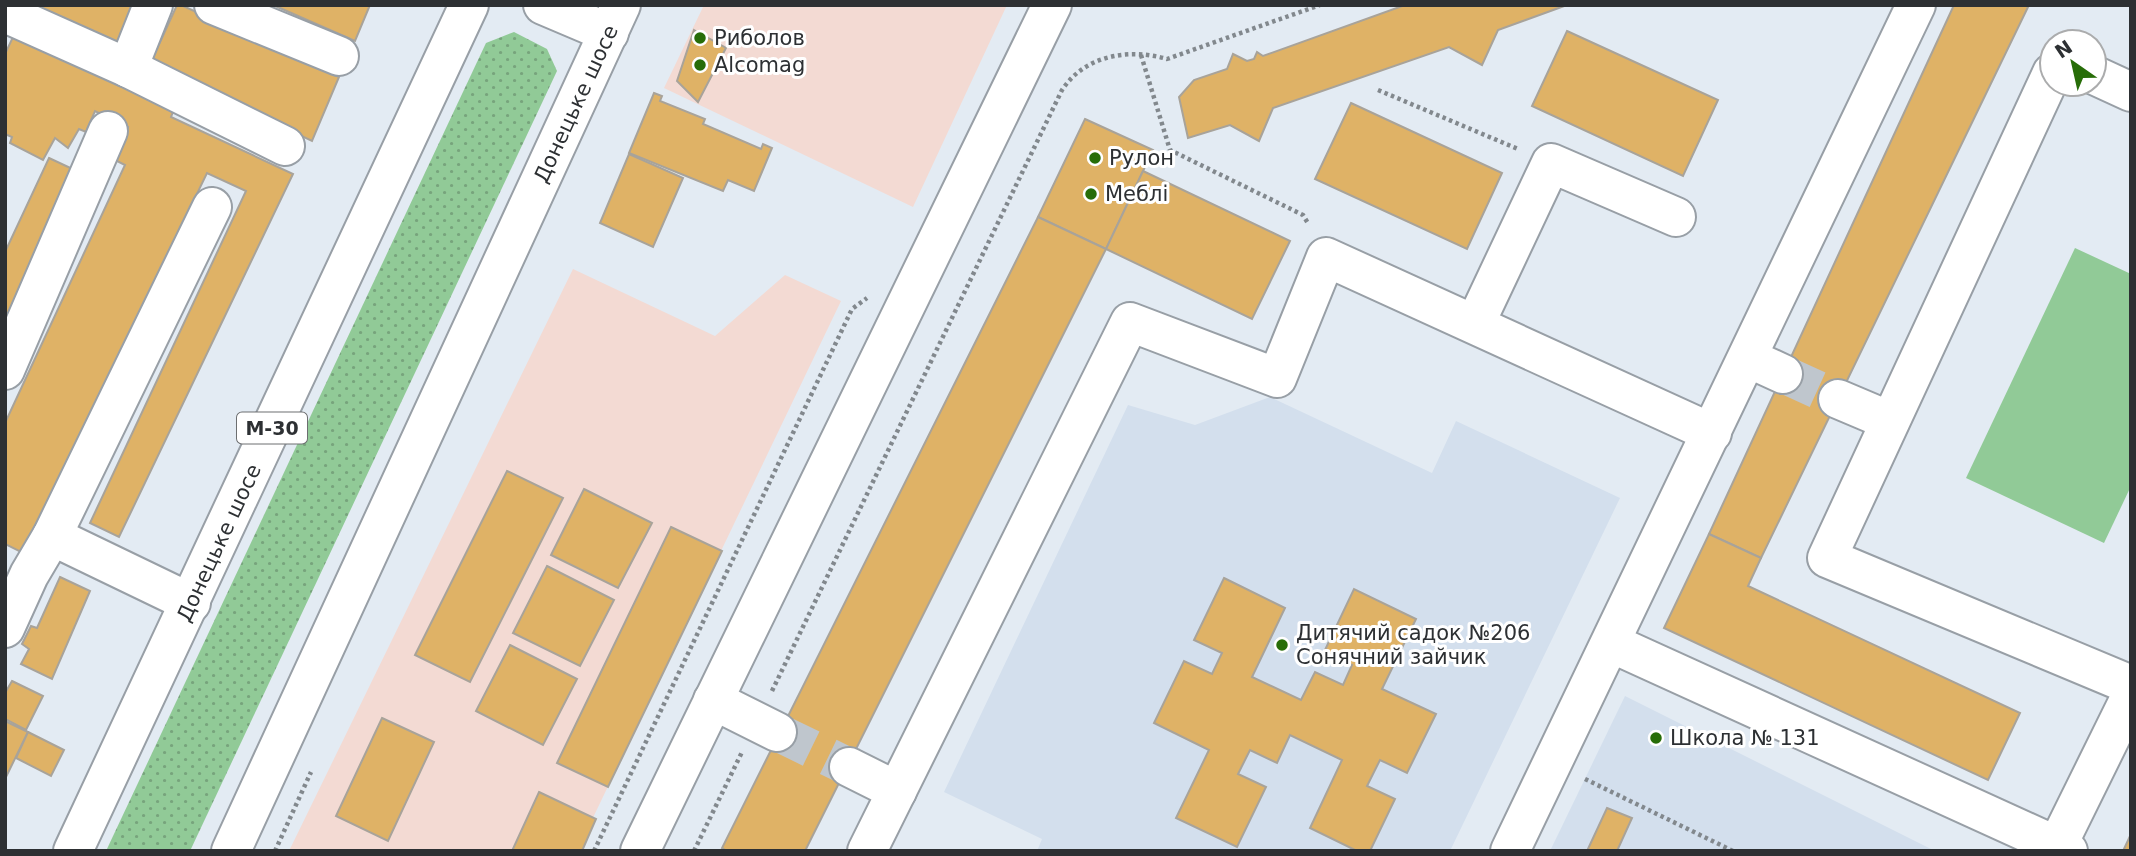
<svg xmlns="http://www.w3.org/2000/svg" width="2136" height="856" font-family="'DejaVu Sans',sans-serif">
<defs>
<pattern id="grass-dots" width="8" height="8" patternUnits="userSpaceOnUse" patternTransform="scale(1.75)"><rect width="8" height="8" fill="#91ca97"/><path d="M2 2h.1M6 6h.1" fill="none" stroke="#77a47c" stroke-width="1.8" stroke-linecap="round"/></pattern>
</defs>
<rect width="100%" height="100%" fill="#e3ebf3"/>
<g fill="#f3dad3">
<polygon points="704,5 1007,5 913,207 664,88"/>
<polygon points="573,269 715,336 785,275 841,301 577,851 289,851"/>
</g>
<g fill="#d3dfed">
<polygon points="1270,397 1432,473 1456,421 1620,498 1450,851 1037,851 1042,839 944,792 1128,405 1195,425"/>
<polygon points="1625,696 1935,851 1550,851"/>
</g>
<polygon fill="url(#grass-dots)" points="514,32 547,49 557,71 190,851 106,851 486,43"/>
<polygon fill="#91ca97" points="2075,248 2131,274 2131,486 2104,543 1966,478"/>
<g fill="#dfb266" stroke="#a8a39a" stroke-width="2">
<polygon points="23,5 135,5 116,47"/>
<polygon points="177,5 181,5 339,77 312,141 150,64"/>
<polygon points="273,5 370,5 355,41"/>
<polygon points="1405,5 1567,5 1498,30 1482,65 1449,47 1273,108 1259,141 1230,125 1188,138 1179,97 1194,80 1227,69 1233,54 1247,61 1254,59 1257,52 1263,56"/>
<polygon points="1954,5 2029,5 1761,558 1709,534"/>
<polygon points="694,30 726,48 698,102 677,81"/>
<polygon points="1567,31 1718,100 1683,176 1532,106"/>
<polygon points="13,37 175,107 171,117 293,174 119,537 90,523 246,191 207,173 23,553 5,544 5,423 125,165 115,160 128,127 95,111 86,132 79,129 68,148 55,138 43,160 10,143 12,137 5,134 5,54"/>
<polygon points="654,93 662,96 660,101 705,119 703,124 761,149 763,144 772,148 754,191 728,180 723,191 629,153"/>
<polygon points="1351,103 1502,173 1467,249 1315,179"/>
<polygon points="1085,119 1153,150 1106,249 1038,217"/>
<polygon points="629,154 683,178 653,247 600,223"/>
<polygon points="49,158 79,172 5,329 5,252"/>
<polygon points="1143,171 1290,241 1252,319 1106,249"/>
<polygon points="1038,217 1106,249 805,851 727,851 722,848"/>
<polygon points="507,471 563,498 470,682 415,655"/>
<polygon points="584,489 652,523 618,588 551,555"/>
<polygon points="671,527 722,551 608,787 557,763"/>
<polygon points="1709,534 1761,558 1748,586 2020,713 1988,780 1664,628"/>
<polygon points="547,566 614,600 580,666 513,633"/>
<polygon points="60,577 90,591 52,679 21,664 29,649 22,644 31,626 37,628"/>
<polygon points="1224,578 1285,608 1252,677 1301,700 1315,672 1343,685 1352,665 1324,652 1354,589 1416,619 1382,689 1436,714 1407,773 1380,760 1367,786 1395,799 1370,851 1357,851 1310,828 1342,760 1290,735 1277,763 1250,750 1238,774 1266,787 1237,847 1176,818 1209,750 1154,723 1184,661 1212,674 1222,653 1194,640"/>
<polygon points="510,645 577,679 543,745 476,711"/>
<polygon points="12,681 43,696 26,730 5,719 5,693"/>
<polygon points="382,718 434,742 388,841 336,816"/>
<polygon points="5,721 28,732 5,779"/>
<polygon points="28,732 64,750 51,776 16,758"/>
<polygon points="539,792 596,819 582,851 512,851"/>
<polygon points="1607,808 1632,818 1617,851 1587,851"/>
<polygon points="2131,834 2131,851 2123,851"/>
</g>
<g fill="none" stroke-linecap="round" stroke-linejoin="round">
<g stroke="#bfc6cd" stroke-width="38" stroke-dasharray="38 19" stroke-linecap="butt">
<polyline points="1783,374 1838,399"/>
<polyline points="777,732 849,767"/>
</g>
<defs>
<g id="minor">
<polyline points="214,5 339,56"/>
<polyline points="5,13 128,68 285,146"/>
<polyline points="128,68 153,5"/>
<polyline points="2052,73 1827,558 2131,685"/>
<polyline points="2094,75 2131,92"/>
<polyline points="1475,324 1551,163 1676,217"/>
<polyline points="1748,358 1783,374"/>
<polyline points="5,370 108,131"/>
<polyline points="1838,399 1890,421"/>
<polyline points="52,536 191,603"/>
<polyline points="5,628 29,575 52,536 212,207"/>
<polyline points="1611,643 2068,851"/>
<polyline points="713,700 777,732"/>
<polyline points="849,767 897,791"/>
<polyline points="2057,846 2131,696"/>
<polyline points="640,851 1052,5"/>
<polyline points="867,851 1130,322 1277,378 1326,257 1712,433"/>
<polyline points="1510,851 1916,5"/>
</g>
<g id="highway">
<polyline points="543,5 609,33"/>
<polyline points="73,851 469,5"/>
<polyline points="231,851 621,5"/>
</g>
</defs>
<use href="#minor" stroke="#989fa6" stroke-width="42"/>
<use href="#highway" stroke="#989fa6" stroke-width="42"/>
<g stroke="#82888d" stroke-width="4.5" stroke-dasharray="3.5 3.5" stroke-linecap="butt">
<polyline points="1141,55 1170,150 1303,215 1309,225"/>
<polyline points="1378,90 1518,149"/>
<path d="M 772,691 L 1062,90 C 1085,55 1129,48 1167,59 L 1320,5"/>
<polyline points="1585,779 1733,851"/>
<polyline points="275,851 311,772"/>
<polyline points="594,851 852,309 867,298"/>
<polyline points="694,851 742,752"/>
</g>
<use href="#minor" stroke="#fff" stroke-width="38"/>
<use href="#highway" stroke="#fff" stroke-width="38"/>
</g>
<g fill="#276d08" stroke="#fff" stroke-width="2.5">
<circle cx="700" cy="38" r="7"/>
<circle cx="700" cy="65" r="7"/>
<circle cx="1095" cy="158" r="7"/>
<circle cx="1091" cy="194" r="7"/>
<circle cx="1282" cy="645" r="7"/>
<circle cx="1656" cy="738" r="7"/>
</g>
<g text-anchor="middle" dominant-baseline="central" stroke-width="6" stroke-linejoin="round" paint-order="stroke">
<rect fill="#fff" stroke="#6c6e70" stroke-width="2" x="237" y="412.5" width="70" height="31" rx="5"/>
<g font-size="19" font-weight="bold" fill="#2d3033">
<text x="272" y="428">М-30</text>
</g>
<g font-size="21" fill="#2d3033" stroke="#fff" text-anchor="start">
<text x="714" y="38">Риболов</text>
<text x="714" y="65">Alcomag</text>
<text x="1109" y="158">Рулон</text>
<text x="1105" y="194">Меблі</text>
<text x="1296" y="633">Дитячий садок №206<tspan x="1296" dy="24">Сонячний зайчик</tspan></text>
<text x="1670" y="738">Школа № 131</text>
</g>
<g font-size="21" fill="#2d3033" stroke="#fff">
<text transform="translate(576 104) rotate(-65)">Донецьке шосе</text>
<text transform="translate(219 543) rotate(-65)">Донецьке шосе</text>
</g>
</g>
<rect width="2136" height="856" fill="none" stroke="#2d3033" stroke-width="14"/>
<g transform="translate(2073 63) rotate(326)"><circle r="33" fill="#ffffff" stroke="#abacad" stroke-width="2"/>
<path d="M0-5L12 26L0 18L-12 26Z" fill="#276d08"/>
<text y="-10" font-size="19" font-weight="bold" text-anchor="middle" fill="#2d3033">N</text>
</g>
</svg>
